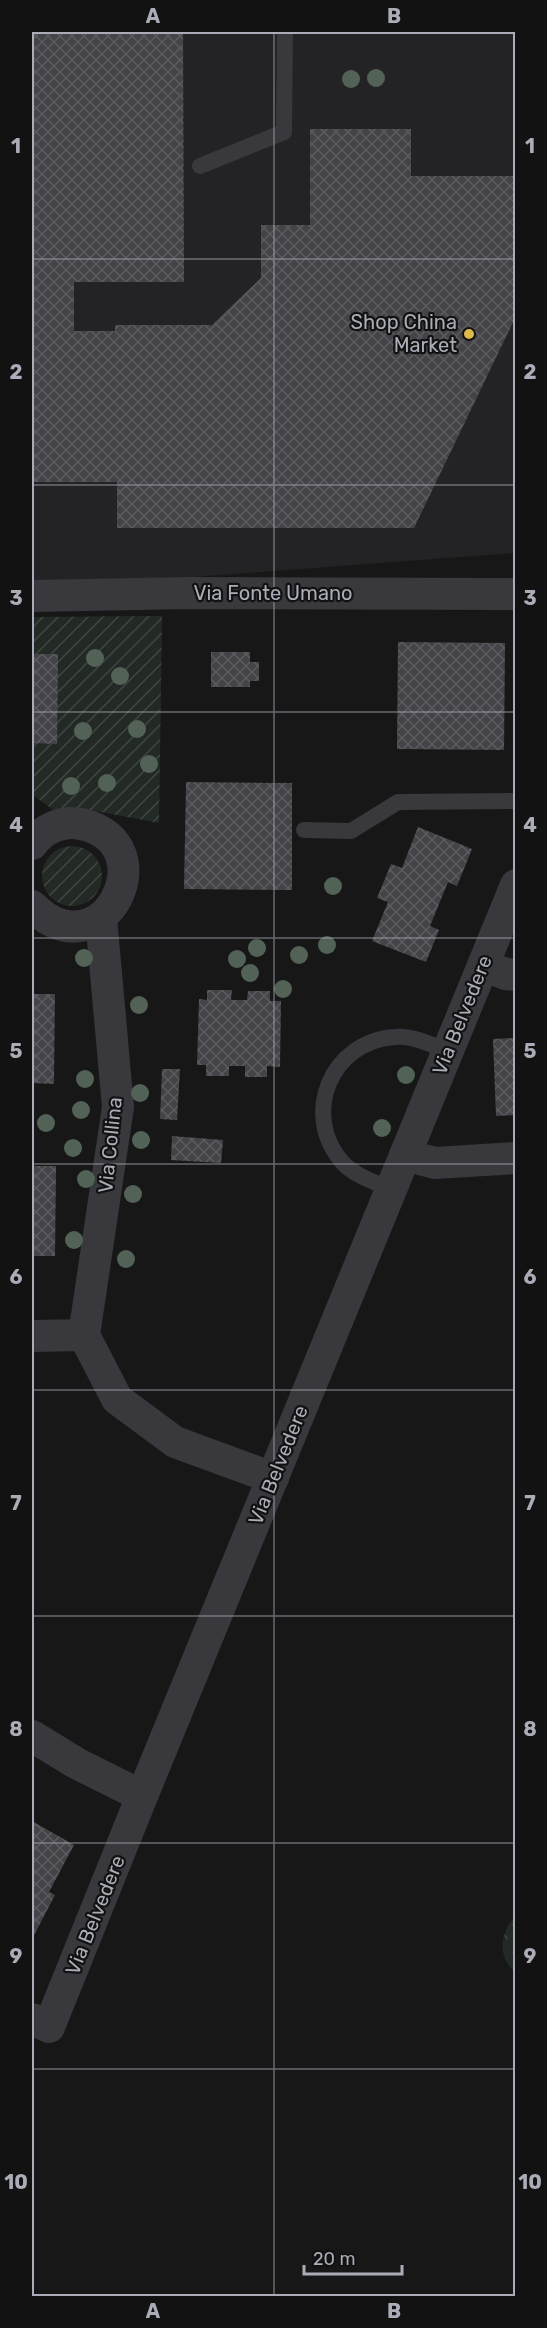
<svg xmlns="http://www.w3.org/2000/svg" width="547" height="2328" font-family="Rubik,sans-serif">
<defs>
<pattern id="forest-crowns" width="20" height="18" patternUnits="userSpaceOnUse" patternTransform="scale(1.5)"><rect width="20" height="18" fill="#232a25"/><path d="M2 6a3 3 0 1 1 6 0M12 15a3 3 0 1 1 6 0" fill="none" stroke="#404642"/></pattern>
<pattern id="garden-furrows" width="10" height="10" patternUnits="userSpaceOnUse" patternTransform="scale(1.5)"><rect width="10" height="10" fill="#232a25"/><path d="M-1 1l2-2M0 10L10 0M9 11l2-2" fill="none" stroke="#404642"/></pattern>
<pattern id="building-cross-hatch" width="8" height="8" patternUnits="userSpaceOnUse" patternTransform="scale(1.5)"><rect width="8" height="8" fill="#444448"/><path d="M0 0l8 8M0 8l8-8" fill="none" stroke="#5c5c60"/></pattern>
</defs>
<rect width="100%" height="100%" fill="#171718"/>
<polygon fill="#232325" points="32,32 515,32 515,553 32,589"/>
<path fill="url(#forest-crowns)" d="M 515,1917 L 515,1972 C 497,1957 500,1932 515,1917 Z"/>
<g fill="url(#garden-furrows)">
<polygon points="162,616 159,823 90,810 56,812 33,795 32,796 32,617"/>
<circle cx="72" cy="876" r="30"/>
</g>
<g fill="url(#building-cross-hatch)">
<polygon points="32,32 183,32 184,282 74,282 74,331 115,331 115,325 212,325 261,278 261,225 310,225 310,129 411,129 411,176 516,176 516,316 414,528 117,528 117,482 32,482"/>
<polygon points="398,642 505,643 504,750 397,749"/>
<polygon points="211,652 250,652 250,662 259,662 259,681 250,681 250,687 211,687"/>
<polygon points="32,654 58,654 57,744 32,743"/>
<polygon points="186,782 292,783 292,890 184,889"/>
<polygon points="418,827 472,849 457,886 448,882 430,926 439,930 426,962 372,941 388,902 377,898 391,864 402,868"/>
<polygon points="207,990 232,990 231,1000 247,1000 248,991 270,991 270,1001 281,1001 280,1067 267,1066 267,1077 245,1077 245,1066 229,1066 229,1076 206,1076 206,1065 197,1065 199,999 207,1000"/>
<polygon points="32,994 55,994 54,1084 32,1083"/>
<polygon points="516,1038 516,1115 496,1116 493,1039"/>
<polygon points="162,1069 180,1069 177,1120 160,1119"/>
<polygon points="172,1136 223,1140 221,1163 171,1160"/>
<polygon points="32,1166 56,1166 55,1256 32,1256"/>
<polygon points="32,1821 74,1845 49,1892 55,1895 32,1939"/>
</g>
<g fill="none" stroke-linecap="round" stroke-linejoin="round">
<g stroke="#38383d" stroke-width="16">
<polyline points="200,166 284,132 285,32"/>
<polyline points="304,830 351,831 398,802 516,801"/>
<path d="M 391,1189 C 375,1182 355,1176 343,1163 C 300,1115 331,1041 395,1037 C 412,1035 432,1045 448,1051"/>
</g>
<g stroke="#38383d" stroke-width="32">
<polyline points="32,596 189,593 516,594"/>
<path d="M 32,844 C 43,829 62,820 81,824 C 170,843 102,977 32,906"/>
<polyline points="101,918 118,1107 84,1335 117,1399 175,1442 273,1478"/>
<polyline points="483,965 506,974 516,975"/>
<polyline points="405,1155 435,1163 516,1158"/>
<polyline points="32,1336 84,1335"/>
<polyline points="32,1736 76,1763 142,1796"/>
<polyline points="32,2019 49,2027 142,1796 516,885"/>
</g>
</g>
<g fill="#526256">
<circle cx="376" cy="78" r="9"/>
<circle cx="351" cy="79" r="9"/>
<circle cx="95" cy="658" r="9"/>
<circle cx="120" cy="676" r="9"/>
<circle cx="137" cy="729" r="9"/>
<circle cx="83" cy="731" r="9"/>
<circle cx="149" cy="764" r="9"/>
<circle cx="107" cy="783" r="9"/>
<circle cx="71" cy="786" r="9"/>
<circle cx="333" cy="886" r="9"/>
<circle cx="327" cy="945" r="9"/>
<circle cx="257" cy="948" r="9"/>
<circle cx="299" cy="955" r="9"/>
<circle cx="84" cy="958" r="9"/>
<circle cx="237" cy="959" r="9"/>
<circle cx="250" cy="973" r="9"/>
<circle cx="283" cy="989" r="9"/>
<circle cx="139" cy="1005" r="9"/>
<circle cx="406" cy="1075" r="9"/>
<circle cx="85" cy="1079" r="9"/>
<circle cx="140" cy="1093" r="9"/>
<circle cx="81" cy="1110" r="9"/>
<circle cx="46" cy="1123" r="9"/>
<circle cx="382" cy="1128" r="9"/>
<circle cx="141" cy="1140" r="9"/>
<circle cx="73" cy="1148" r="9"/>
<circle cx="86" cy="1179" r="9"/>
<circle cx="133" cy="1194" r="9"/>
<circle cx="74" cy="1240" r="9"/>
<circle cx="126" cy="1259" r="9"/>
</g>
<path fill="none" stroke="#aaadb7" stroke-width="1.5" stroke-opacity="0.55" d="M 274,32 L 274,2296M 32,259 L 516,259M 32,485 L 516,485M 32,712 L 516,712M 32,938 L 516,938M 32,1164 L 516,1164M 32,1390 L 516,1390M 32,1616 L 516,1616M 32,1843 L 516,1843M 32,2069 L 516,2069"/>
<circle fill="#deba49" stroke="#121213" stroke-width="2" cx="469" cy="334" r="6"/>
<g text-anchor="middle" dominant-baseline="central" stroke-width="4.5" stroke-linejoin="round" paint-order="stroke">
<g font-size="20" fill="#aaadb7" stroke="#121213" text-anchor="end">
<text x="457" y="322">Shop China<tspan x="457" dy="23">Market</tspan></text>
</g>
<g font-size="20" fill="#aaadb7" stroke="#121213">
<text x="273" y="593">Via Fonte Umano</text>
<text transform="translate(462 1015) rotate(-68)">Via Belvedere</text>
<text transform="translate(110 1145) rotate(-84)">Via Collina</text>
<text transform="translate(278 1465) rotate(-68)">Via Belvedere</text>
<text transform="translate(95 1915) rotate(-68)">Via Belvedere</text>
</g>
</g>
<rect width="547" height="2328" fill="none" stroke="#121213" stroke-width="66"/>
<path d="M304 2265v9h98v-9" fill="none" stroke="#aaadb7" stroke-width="3"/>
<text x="313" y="2265" font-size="18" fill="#aaadb7" stroke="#121213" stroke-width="4.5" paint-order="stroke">20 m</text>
<rect x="33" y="33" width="481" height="2262" fill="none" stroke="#aaadb7" stroke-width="2"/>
<g font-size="20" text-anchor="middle" font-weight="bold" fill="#aaadb7">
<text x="153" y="23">A</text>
<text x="394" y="23">B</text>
<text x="16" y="153">1</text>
<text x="530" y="153">1</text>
<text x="16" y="379">2</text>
<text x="530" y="379">2</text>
<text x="16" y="605">3</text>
<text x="530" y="605">3</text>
<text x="16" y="832">4</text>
<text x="530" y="832">4</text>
<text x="16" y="1058">5</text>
<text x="530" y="1058">5</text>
<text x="16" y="1284">6</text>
<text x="530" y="1284">6</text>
<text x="16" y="1510">7</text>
<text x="530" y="1510">7</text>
<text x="16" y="1736">8</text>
<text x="530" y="1736">8</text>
<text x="16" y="1963">9</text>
<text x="530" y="1963">9</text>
<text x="16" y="2189">10</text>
<text x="530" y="2189">10</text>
<text x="153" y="2318">A</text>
<text x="394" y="2318">B</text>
</g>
</svg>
